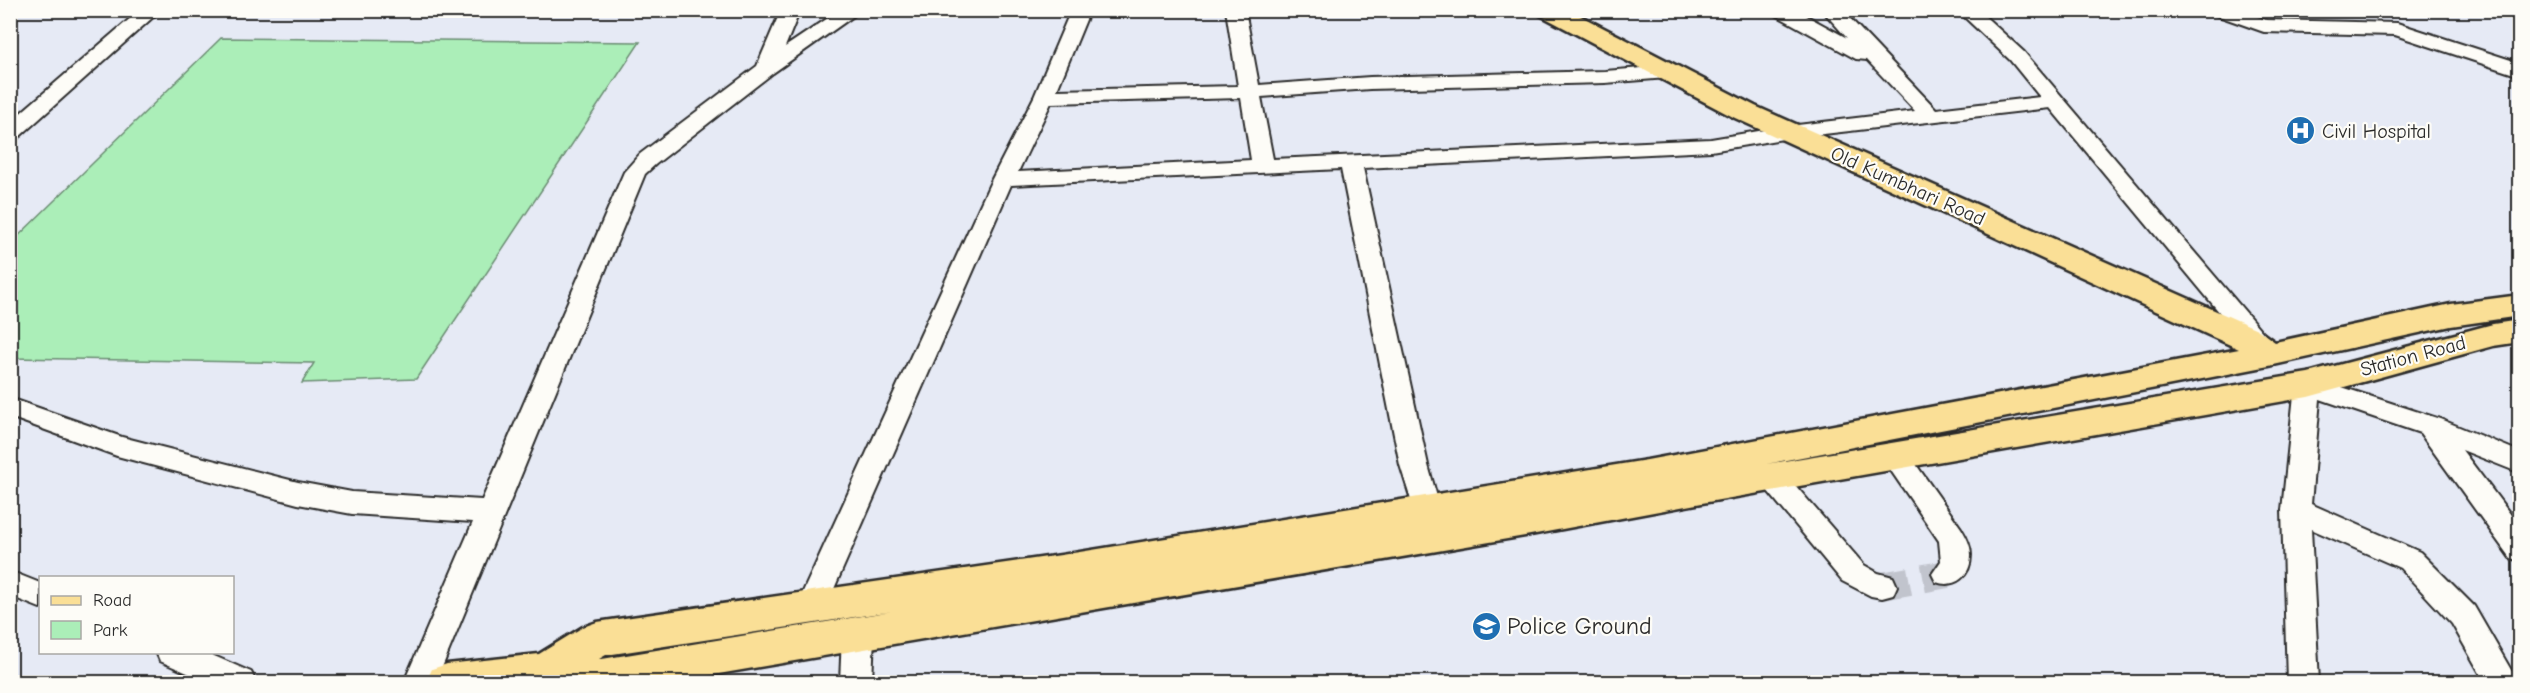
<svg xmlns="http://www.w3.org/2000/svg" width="2530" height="693" font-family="'Comic Neue',sans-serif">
<rect width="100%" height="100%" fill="#e6eaf5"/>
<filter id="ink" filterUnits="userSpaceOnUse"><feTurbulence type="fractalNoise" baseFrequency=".0167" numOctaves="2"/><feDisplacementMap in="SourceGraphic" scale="12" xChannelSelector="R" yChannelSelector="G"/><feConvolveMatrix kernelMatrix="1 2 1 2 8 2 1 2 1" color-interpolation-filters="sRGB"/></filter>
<g filter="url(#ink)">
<polygon fill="#abeeb8" stroke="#6b8c72" stroke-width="1.5" points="221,38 640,42 416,379 302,383 314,363 11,358 11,243"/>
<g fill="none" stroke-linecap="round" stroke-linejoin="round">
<polyline stroke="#c1c4cd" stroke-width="28" stroke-dasharray="28 14" stroke-linecap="butt" points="1882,586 1947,574"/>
<defs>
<g id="minor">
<polygon points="140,10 161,10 18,138 10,139 10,122"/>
<polygon points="781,10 800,10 785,47 840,10 862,10 773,73 656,164 645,174 436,682 404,682 473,522 352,514 298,504 117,456 10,417 10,398 122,437 298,482 352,492 482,500 624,172 640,154 757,66"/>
<path d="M 1071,10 L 1090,10 L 1057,90 L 1238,86 L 1226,10 L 1245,10 L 1259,85 L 1370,77 L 1605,71 L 1667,66 L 1674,68 L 1677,72 L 1674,76 L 1667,78 L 1605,83 L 1370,89 L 1261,97 L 1273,159 L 1711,139 L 1789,126 L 1915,111 L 1867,60 L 1856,59 L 1774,14 L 1772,10 L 1796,10 L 1847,38 L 1822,10 L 1842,10 L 1936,109 L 2040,97 L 2010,60 L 1957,10 L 1978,10 L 2024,52 L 2276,348 L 2272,354 L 2263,357 L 2254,354 L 2050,108 L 1789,138 L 1711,151 L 1363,168 L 1428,465 L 1441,511 L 1437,519 L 1427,522 L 1417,519 L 1400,465 L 1341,169 L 1011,185 L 826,607 L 822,616 L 811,620 L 800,616 L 796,607 L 992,179 L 1034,97 ZM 1241,98 L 1251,160 L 1018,172 L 1051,103 Z"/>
<polygon points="2211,10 2239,10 2266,20 2397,23 2520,63 2520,76 2395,35 2264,32 2213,14"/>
<polygon points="2308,376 2440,419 2520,452 2520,473 2462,450 2520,527 2520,561 2510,558 2420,433 2320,399 2311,504 2420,552 2474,606 2518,682 2485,682 2452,624 2400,568 2311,529 2319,682 2287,682 2282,510 2295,385 2299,378"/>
<path d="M 1895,446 L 1905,449 L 1961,528 C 1966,536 1971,545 1971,555 C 1971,576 1955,589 1936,582 L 1932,574 L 1941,561 L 1939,541 L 1881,456 L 1885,449 Z"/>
<polygon points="1772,466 1782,470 1864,565 1878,573 1893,577 1897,586 1893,595 1882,598 1871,596 1842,581 1762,484 1758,477 1762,470"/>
<polygon points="10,571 40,583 40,608 10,596"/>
<polygon points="858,622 869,626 874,635 872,682 840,682 842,635 847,626"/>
<polygon points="156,652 205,652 251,672 256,682 208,682 160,661"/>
</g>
<path id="major" d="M 1537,10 L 1569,10 L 1755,106 L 2257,329 L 2275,342 L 2451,304 L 2520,295 L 2520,316 L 2451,326 L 2269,366 L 1766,464 L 2308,373 L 2493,324 L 2520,320 L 2520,342 L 2493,346 L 2308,397 L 1702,503 L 1525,536 L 672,682 L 426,682 L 432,669 L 447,664 L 539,654 L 583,627 L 597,622 L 1061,555 L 1647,460 L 2239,349 L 1735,118 L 1540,15 ZM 893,611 L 602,659 L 599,659 L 606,655 Z"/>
</defs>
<use href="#minor" stroke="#2b2b2b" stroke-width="4"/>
<use href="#major" stroke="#2b2b2b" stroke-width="5"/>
<use href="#minor" fill="#fdfcf7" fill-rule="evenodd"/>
<use href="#major" fill="#fadf96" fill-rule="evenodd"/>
</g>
</g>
<defs>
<symbol id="hospital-disc" viewBox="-11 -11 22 22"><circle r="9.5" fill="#1f6fb2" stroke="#fdfcf7"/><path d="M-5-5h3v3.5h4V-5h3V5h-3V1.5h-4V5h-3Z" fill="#fff"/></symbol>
<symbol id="school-disc" viewBox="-11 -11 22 22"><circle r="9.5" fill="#1f6fb2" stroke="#fdfcf7"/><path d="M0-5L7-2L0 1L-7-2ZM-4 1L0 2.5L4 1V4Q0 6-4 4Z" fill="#fff"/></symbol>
</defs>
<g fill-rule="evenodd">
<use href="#hospital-disc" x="2284" y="114" width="33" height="33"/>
<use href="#school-disc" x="1470" y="610" width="33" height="33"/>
</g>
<g text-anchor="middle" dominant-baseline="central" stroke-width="4.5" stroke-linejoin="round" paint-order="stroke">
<g font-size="20" fill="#2b2b2b" stroke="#fdfcf7" text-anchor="start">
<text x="2322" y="131">Civil Hospital</text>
</g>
<g font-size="20" fill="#2b2b2b" stroke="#fdfcf7">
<text transform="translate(1908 186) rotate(24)">Old Kumbhari Road</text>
<text transform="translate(2413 356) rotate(-15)">Station Road</text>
</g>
<g font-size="24" fill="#2b2b2b" stroke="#fdfcf7" text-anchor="start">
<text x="1507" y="626">Police Ground</text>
</g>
</g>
<rect width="2530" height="693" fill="none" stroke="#fdfcf7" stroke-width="36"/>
<rect x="18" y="18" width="2494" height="657" fill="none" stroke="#2b2b2b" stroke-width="2" filter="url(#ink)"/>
<rect x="39" y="576" width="195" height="78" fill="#fdfcf7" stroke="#a9a8a5" stroke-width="1.5"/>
<rect x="51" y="596" width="30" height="9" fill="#fadf96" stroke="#a9a8a5" stroke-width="1.5"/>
<text x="93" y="606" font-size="18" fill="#2b2b2b">Road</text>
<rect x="51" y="621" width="30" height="18" fill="#abeeb8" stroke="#a9a8a5" stroke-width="1.5"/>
<text x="93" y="636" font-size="18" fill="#2b2b2b">Park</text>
</svg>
